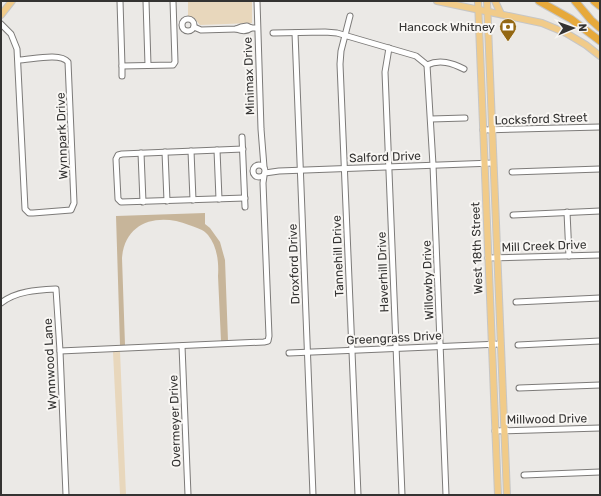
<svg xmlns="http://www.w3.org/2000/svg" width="601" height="496" font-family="Rubik,sans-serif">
<rect width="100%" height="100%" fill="#ebe9e6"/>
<g fill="#e8d7bc">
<polygon points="188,1 252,1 252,23 200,25 194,18 188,16"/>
<polygon points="120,351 126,495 120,495 113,352"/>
</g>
<path fill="#c7b59a" d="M 205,213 L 205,224 L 210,228 L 220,242 L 225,260 L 228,341 L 221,341 L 218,276 C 219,262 217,246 208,235 C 203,229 197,228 189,225 C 159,213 125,221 122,258 L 125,345 L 120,345 L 116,216 Z"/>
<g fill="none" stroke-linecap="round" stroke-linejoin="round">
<defs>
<g id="minor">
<polyline points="120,1 122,66 173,65 175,62 173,1"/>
<polyline points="146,1 148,65"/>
<polyline points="257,1 261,129 264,167"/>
<polyline points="350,16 341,51 340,64 358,495"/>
<circle cx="188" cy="25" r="6"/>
<path d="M 1,24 L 11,34 L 17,49 L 25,209 L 29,213 L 33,213 L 71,210 L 74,203 L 68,62 C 60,52 30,60 18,60"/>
<polyline points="194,27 201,30 236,29 241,27 247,26 251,28 257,28"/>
<path d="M 236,29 C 242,31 246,32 251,28"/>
<polyline points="273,33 325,32 337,33 416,56 427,65"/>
<polyline points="295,33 313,495"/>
<polyline points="389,48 385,72 402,495"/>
<polyline points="427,65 433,165 446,495"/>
<path d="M 427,65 C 440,59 452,63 464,69"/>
<polyline points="122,66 122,76"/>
<polyline points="431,119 465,118"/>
<polyline points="483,130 600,127"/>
<polyline points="242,137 245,207"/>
<polyline points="243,149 122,154 118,155 116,159 118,199 121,202 245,198"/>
<polyline points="217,150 219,199"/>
<polyline points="191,151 193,200"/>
<polyline points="165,152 167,201"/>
<polyline points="141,153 143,202"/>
<circle cx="259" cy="171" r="6"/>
<polyline points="512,172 600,169"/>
<polyline points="265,173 279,171 493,163"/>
<polyline points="567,212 569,256"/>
<polyline points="513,215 600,211"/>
<polyline points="488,258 600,255"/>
<polyline points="516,302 600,298"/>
<path d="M 1,303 C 16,291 37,290 56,289 L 60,351 L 66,495"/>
<polyline points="518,345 600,341"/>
<polyline points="182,346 188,495"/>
<polyline points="60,351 264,342 268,341 269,336 263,183 264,176"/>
<polyline points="289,353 500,344"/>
<polyline points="519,388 600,385"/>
<polyline points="495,431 600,428"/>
<polyline points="524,475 600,472"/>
</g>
<g id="major">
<polyline points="437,1 542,23 566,33 586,45 600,56"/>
<polyline points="478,1 498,495"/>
<polyline points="487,1 507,495"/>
<polyline points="495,1 501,14"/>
<polyline points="1,15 12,1"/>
</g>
<g id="highway">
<polyline points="539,1 571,19 600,41"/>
<polyline points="575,1 591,20 600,28"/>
<polyline points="594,1 600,6"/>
</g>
</defs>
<use href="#minor" stroke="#7d7b79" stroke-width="7"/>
<use href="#major" stroke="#c6c6c6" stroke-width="8"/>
<use href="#highway" stroke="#c6c6c6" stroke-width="9"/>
<use href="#minor" stroke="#fff" stroke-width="5"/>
<use href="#major" stroke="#f1cb89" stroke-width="6"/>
<use href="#highway" stroke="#e7a93b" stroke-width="7"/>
</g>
<defs>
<symbol id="bank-pin" viewBox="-11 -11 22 30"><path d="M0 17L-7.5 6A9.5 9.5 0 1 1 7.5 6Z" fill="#946814" stroke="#f8f6f3"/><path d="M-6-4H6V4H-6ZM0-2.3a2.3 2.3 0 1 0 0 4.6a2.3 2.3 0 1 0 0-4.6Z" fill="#fff"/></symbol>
</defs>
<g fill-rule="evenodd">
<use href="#bank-pin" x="498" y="17" width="20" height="27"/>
</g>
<g text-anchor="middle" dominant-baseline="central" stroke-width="4" stroke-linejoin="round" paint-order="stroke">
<g font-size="12" fill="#343332" stroke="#f8f6f3" text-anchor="end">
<text x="495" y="27">Hancock Whitney</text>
</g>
<g font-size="12" fill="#343332" stroke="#f8f6f3">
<text transform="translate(249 76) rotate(-92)">Minimax Drive</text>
<text transform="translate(541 119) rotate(-2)">Locksford Street</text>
<text transform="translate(62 136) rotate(-92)">Wynnpark Drive</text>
<text transform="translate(385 157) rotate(-2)">Salford Drive</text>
<text transform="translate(544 246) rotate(-2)">Mill Creek Drive</text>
<text transform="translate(477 248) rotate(-92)">West 18th Street</text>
<text transform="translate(338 256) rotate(-92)">Tannehill Drive</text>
<text transform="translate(294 264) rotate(-92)">Droxford Drive</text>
<text transform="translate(383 272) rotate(-92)">Haverhill Drive</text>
<text transform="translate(428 280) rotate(-92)">Willowby Drive</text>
<text transform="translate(394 338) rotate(-3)">Greengrass Drive</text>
<text transform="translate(50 364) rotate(-93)">Wynnwood Lane</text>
<text transform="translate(547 419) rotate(-1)">Millwood Drive</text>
<text transform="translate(175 421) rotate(-92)">Overmeyer Drive</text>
</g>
</g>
<rect width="601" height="496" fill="none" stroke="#343332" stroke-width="4"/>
<g transform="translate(573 28) rotate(88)" stroke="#f8f6f3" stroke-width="3" paint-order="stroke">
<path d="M0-3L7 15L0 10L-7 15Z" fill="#343332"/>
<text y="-6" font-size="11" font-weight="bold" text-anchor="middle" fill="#343332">N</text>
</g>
</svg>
